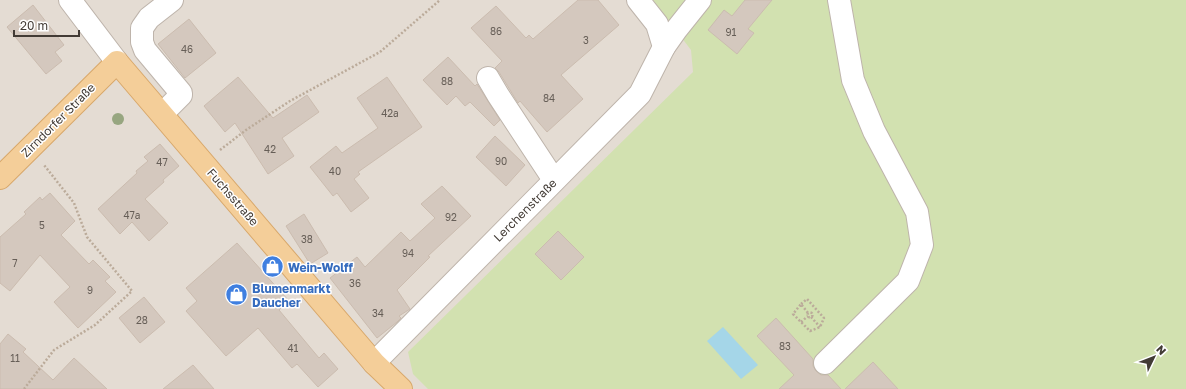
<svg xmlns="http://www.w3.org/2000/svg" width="1186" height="389" font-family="'Golos Text',sans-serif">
<rect width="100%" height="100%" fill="#f0ebe4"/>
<polygon fill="#e4dcd3" points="0,0 906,0 1006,389 0,389"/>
<polygon fill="#d2e1b0" points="653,0 1186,0 1186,389 428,389 413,374 408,352 693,72 691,50"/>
<polygon fill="#a5d6e8" points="723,327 758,365 741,379 707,341"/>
<g fill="#d4c8be" stroke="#cbbcaf">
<polygon points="578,0 598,0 619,25 561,75 583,99 547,132 520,101 518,103 499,72 495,68 502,61 471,28 496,6 526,38 529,35 533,39"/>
<polygon points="745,0 772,0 748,29 754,33 737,54 708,30 724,10 732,16"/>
<polygon points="33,5 64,45 55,52 62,61 46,74 7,27"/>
<polygon points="189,19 216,53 185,78 158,44"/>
<polygon points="448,57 475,86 477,84 500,120 494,126 470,102 465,106 456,96 447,105 423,80"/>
<polygon points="238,77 273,118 307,95 319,112 282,138 294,156 268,174 235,123 225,132 204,106"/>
<polygon points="387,77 422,127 358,172 360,174 354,179 369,198 351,212 337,193 333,196 310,167 336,146 342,153 378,128 357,98"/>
<polygon points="495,136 525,165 506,186 476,157"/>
<polygon points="160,144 179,166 163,180 164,182 145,199 168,223 149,241 132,222 120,234 98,209 137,173 136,171 148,161 144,157"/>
<polygon points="442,186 471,216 428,256 430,257 397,290 410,309 399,316 401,318 397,322 377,338 330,278 357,257 365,267 401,232 410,241 435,218 421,204"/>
<polygon points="50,193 75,221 61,235 89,264 93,260 110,277 105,281 116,292 78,328 54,302 70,287 40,255 10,291 0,283 0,237 26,214 24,212 40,197 42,200"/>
<polygon points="304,214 328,253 310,264 286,226"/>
<polygon points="558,231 584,257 561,280 535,254"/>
<polygon points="237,243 289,301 279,310 319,358 324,353 338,369 318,387 297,364 292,368 258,328 226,356 186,311 197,301 186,288"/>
<polygon points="144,297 165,322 140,343 119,318"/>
<polygon points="776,318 813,359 813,366 816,371 821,375 828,375 841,389 779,389 794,375 757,336"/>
<polygon points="8,334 26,349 23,352 53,380 74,358 107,389 0,389 0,344"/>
<polygon points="873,362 898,389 845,389"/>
<polygon points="193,365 214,389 163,389"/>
</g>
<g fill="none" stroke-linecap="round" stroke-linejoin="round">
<defs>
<g id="minor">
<polyline points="70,0 117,62"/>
<polyline points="638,0 657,24 664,47"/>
<polyline points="488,78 498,95 554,180"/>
<polyline points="162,114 181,95 181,93 145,50 142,42 142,28 149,18 172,0"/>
<polyline points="374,363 640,94 664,47 676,30 700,0"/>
<polyline points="825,363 908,281 922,245 917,212 874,131 853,80 839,0"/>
</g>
<polyline id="major" points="0,178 117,62 374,363 401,389"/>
</defs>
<use href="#minor" stroke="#beb4ab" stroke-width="24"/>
<use href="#major" stroke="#d8a86b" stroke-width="24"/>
<g stroke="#bbab9a" stroke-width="2.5" stroke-dasharray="2 2" stroke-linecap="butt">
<polyline points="220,150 246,130 290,101 380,52 440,0"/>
<polyline points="801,304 807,299 824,318 820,327 810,331 793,314 801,304 808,313"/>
<circle cx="810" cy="315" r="2.5"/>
<polyline points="811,317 820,327"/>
<polyline points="801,322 808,316"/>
<polyline points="24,389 54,350 95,325 132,291 87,237 74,203 44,165"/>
</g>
<use href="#minor" stroke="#fff" stroke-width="22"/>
<use href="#major" stroke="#f4ce99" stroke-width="22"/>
</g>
<circle fill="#97a680" cx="118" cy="119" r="6"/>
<defs>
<symbol id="shop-disc" viewBox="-11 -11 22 22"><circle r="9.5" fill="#3f7fe0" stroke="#fff"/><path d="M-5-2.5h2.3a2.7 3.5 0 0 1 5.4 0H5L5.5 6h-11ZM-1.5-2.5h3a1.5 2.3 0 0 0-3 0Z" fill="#fff"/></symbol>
</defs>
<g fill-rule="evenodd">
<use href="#shop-disc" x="260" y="254" width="25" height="25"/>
<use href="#shop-disc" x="224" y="282" width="25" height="25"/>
</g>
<g text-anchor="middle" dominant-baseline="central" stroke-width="3" stroke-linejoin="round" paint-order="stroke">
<g font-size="10" fill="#665e57">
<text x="496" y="31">86</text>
<text x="731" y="32">91</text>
<text x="586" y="40">3</text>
<text x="187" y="49">46</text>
<text x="447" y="81">88</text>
<text x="549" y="98">84</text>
<text x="390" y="113">42a</text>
<text x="270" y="149">42</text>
<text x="501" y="161">90</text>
<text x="162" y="162">47</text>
<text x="335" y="171">40</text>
<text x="132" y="215">47a</text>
<text x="451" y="217">92</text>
<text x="42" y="225">5</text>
<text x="307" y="239">38</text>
<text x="408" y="253">94</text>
<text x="15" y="263">7</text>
<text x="355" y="283">36</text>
<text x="90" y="290">9</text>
<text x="378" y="313">34</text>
<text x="142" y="320">28</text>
<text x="785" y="346">83</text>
<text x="293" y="348">41</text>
<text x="15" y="358">11</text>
</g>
<g font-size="12" fill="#423b35" stroke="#fff">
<text transform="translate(58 120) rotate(-45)">Zirndorfer Straße</text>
<text transform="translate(233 197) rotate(49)">Fuchsstraße</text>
<text transform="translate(525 210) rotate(-45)">Lerchenstraße</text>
</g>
<g font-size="12" font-weight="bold" fill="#366cbe" stroke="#fff" text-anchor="start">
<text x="288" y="267">Wein-Wolff</text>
<text x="252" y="288">Blumenmarkt<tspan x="252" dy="14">Daucher</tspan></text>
</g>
</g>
<g transform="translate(1154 357) rotate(47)" stroke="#ffffff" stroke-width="3" paint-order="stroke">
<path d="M0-3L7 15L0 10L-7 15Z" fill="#423b35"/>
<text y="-6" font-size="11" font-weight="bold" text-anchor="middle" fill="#423b35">N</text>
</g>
<path d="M14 30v6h65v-6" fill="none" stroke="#423b35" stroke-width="2"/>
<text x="20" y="30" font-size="12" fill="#423b35" stroke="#ffffff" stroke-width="3" paint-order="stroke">20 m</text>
</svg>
